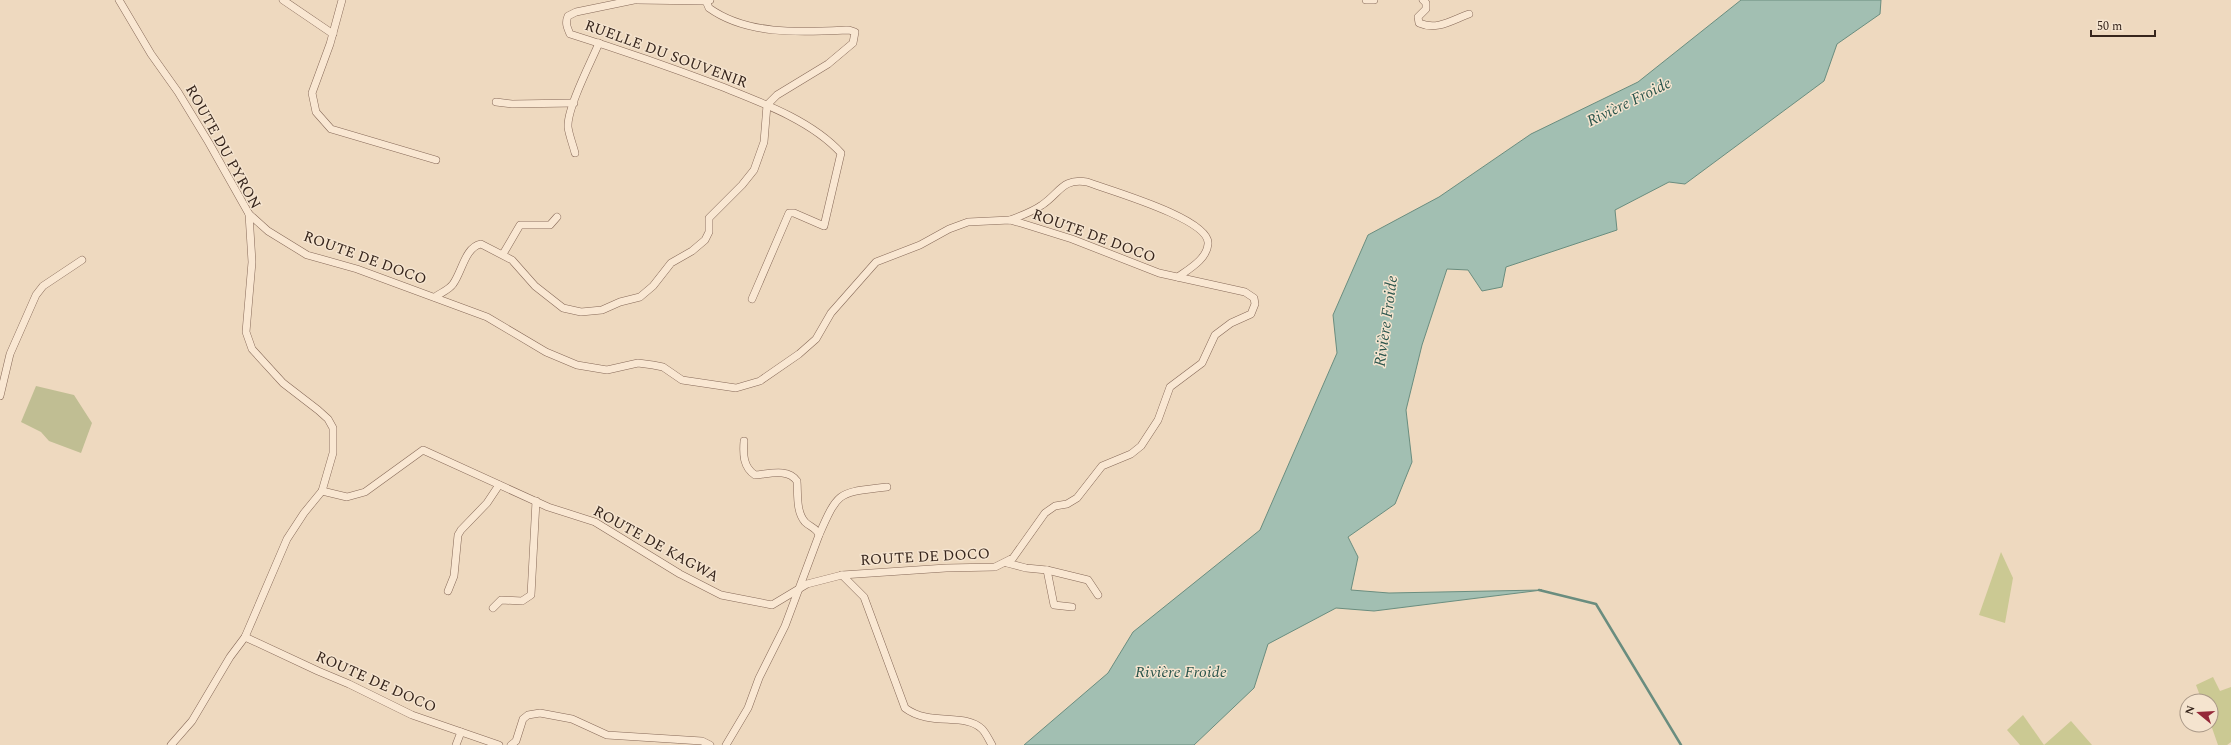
<svg xmlns="http://www.w3.org/2000/svg" width="2231" height="745" font-family="Spectral,serif">
<rect width="100%" height="100%" fill="#eed9bf"/>
<g fill="#cbc993">
<polygon points="2001,552 2013,578 2005,623 1979,615"/>
<polygon points="2213,677 2220,691 2231,687 2231,742 2227,745 2218,745 2211,725 2211,701 2202,701 2196,685"/>
<polygon points="2023,715 2044,745 2020,745 2007,730"/>
<polygon points="2071,721 2092,745 2044,745"/>
</g>
<polygon fill="#c0be93" points="36,386 74,395 92,423 81,453 49,441 41,432 21,422"/>
<polygon fill="#a2bfb2" stroke="#6a8d7f" points="1741,0 1881,0 1880,14 1837,44 1824,81 1685,184 1669,182 1615,210 1617,230 1506,267 1502,287 1482,291 1468,270 1447,269 1422,345 1406,410 1412,462 1395,504 1348,537 1358,557 1351,590 1389,593 1542,590 1374,611 1336,608 1268,644 1254,688 1194,745 1024,745 1108,673 1133,632 1260,530 1337,353 1333,315 1368,235 1439,197 1531,134 1638,82"/>
<g fill="none" stroke-linecap="round" stroke-linejoin="round">
<polyline stroke="#6a8d7f" stroke-width="2.5" points="1539,590 1596,604 1681,745"/>
<defs>
<g id="minor">
<polyline points="119,0 151,54 178,92 209,143 249,214 252,262 246,332 252,349 283,383 318,410 328,419 333,428 333,453 322,491 304,513 287,539 245,637 230,657 192,721 171,745"/>
<polyline points="283,0 333,34"/>
<polyline points="342,0 330,44 312,93 316,112 331,129 436,160"/>
<path d="M 634,0 L 576,12 L 568,16 C 565,23 567,27 570,34 C 621,50 670,67 720,86 C 760,102 811,120 841,153 L 824,226 L 794,213 L 789,213 L 752,299"/>
<polyline points="637,0 706,1"/>
<polyline points="1366,0 1374,0"/>
<path d="M 1423,0 L 1426,3 L 1426,9 L 1418,17 L 1419,23 C 1437,31 1452,20 1469,14"/>
<polyline points="496,102 512,104 574,103"/>
<path d="M 575,153 C 573,145 569,135 568,127 C 567,108 591,62 599,43"/>
<polyline points="249,214 268,231 307,255 357,269 487,317 546,352 577,365 607,370 638,363 653,365 663,367 682,380 736,388 760,381 799,354 816,339 831,313 876,262 920,245 949,229 968,222 1010,220 1024,224 1072,239 1159,273 1245,292 1254,298 1255,304 1251,314 1231,323 1215,335 1202,363 1170,387 1158,420 1141,446 1131,454 1102,466 1077,498 1067,504 1055,506 1045,513 1013,558 995,567 946,568 842,575"/>
<path d="M 1010,220 C 1021,216 1032,212 1042,205 C 1060,193 1062,178 1087,182 C 1108,190 1211,219 1208,244 C 1207,259 1189,269 1178,277"/>
<polyline points="503,254 520,225 550,225 557,217"/>
<path d="M 435,297 C 440,293 449,290 453,284 C 462,272 465,247 481,244 L 512,260 L 535,286 L 563,308 L 581,312 L 602,310 L 620,302 L 640,297 L 653,286 L 671,263 L 692,251 L 705,240 L 709,232 L 709,218 L 742,185 L 754,170 L 764,142 L 767,105 L 777,95 L 828,64 L 853,43 L 855,32 L 849,30 C 803,32 748,36 709,8 L 706,1 L 710,0"/>
<polyline points="0,396 10,354 36,295 43,286 82,260"/>
<path d="M 322,491 L 347,497 L 365,492 L 423,450 L 548,507 L 595,522 L 680,574 L 721,595 L 772,605 L 807,584 L 842,575 L 864,597 L 905,708 C 930,727 965,712 982,729 C 986,733 989,740 992,745"/>
<path d="M 819,535 C 839,489 839,493 887,487"/>
<polyline points="1007,563 1026,568 1047,570 1088,580 1098,595"/>
<polyline points="1047,570 1054,605 1072,607"/>
<polyline points="448,591 454,576 458,535 461,530 487,503 499,485"/>
<polyline points="493,608 501,600 522,601 531,595 536,501"/>
<polyline points="245,637 318,671 349,684 412,715 499,745"/>
<polyline points="456,745 461,732"/>
<polyline points="511,745 516,741 523,719 528,715 540,713 572,719 607,735 702,741 710,745"/>
<path d="M 726,745 L 748,708 L 759,678 L 785,626 L 819,535 C 817,528 810,527 805,522 C 796,512 798,494 797,481 C 788,468 769,474 755,475 C 743,467 743,454 744,441"/>
</g>
</defs>
<use href="#minor" stroke="#866958" stroke-width="8"/>
<use href="#minor" stroke="#f9e7d2" stroke-width="7"/>
</g>
<g text-anchor="middle" dominant-baseline="central" stroke-width="3" stroke-linejoin="round" paint-order="stroke">
<g font-size="15" fill="#36251c" stroke="#f5e4cf">
<text transform="translate(666 54) rotate(20)">RUELLE DU SOUVENIR</text>
<text transform="translate(223 147) rotate(61)">ROUTE DU PYRON</text>
<text transform="translate(1094 236) rotate(20)">ROUTE DE DOCO</text>
<text transform="translate(365 258) rotate(20)">ROUTE DE DOCO</text>
<text transform="translate(656 544) rotate(29)">ROUTE DE KAGWA</text>
<text transform="translate(925 557) rotate(-3)">ROUTE DE DOCO</text>
<text transform="translate(376 682) rotate(24)">ROUTE DE DOCO</text>
</g>
<g font-size="16" font-style="italic" fill="#2b554c" stroke="#f5e4cf">
<text transform="translate(1629 102) rotate(-26)">Rivière Froide</text>
<text transform="translate(1386 321) rotate(-82)">Rivière Froide</text>
<text x="1181" y="672">Rivière Froide</text>
</g>
</g>
<g transform="translate(2199 713) rotate(288)"><circle r="19" fill="#f5e4cf" stroke="#a99887"/>
<path d="M0-3L7 15L0 10L-7 15Z" fill="#952839"/>
<text y="-6" font-size="11" font-weight="bold" text-anchor="middle" fill="#36251c">N</text>
</g>
<path d="M2091 30v6h64v-6" fill="none" stroke="#36251c" stroke-width="2"/>
<text x="2097" y="30" font-size="12" fill="#36251c" stroke="#f5e4cf" stroke-width="3" paint-order="stroke">50 m</text>
</svg>
